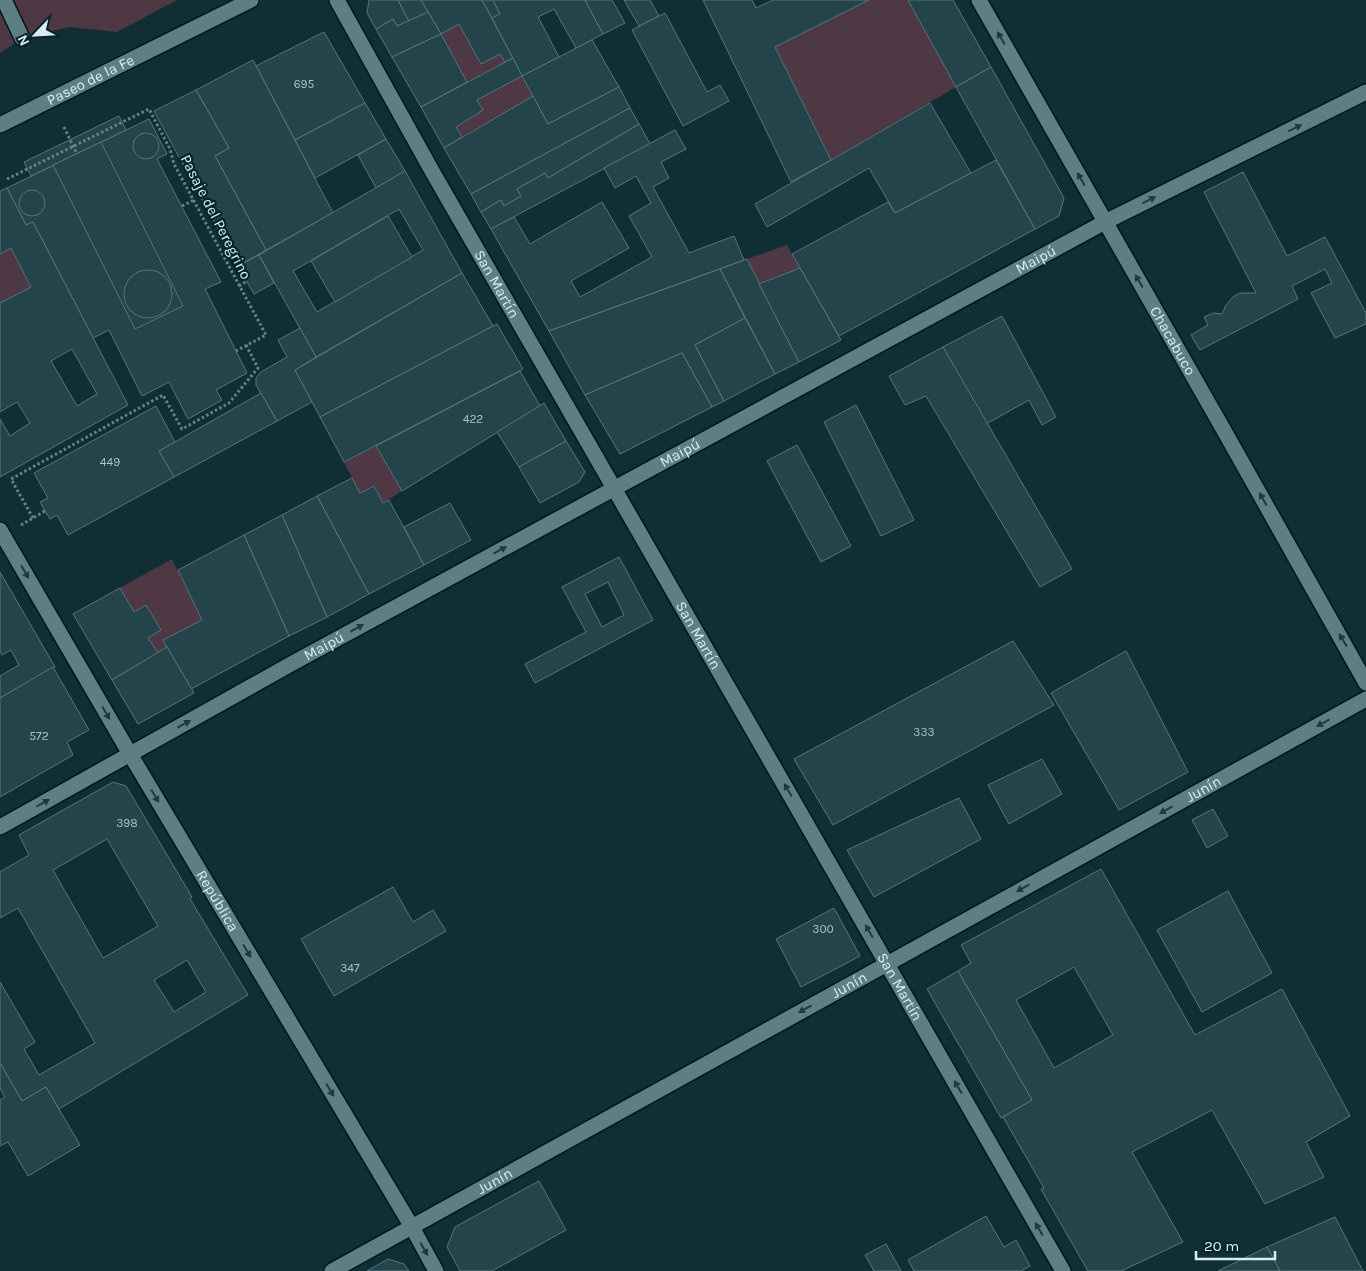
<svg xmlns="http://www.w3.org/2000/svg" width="1366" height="1271" font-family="Karla,sans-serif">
<rect width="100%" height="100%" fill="#0f2f35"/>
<g fill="#4e3844">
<polygon points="0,0 177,0 117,32 69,27 22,38 0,53"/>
<polygon points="869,0 908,0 956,87 831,160 775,47"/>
<polygon points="459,24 481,64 500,54 505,62 467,82 441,34"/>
<polygon points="522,76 533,96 462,137 456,127 483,110 477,100"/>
<polygon points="787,245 800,268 759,284 747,259"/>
<polygon points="11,248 31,287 0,303 0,254"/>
<polygon points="376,446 402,491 383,503 374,486 360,493 344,462"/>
<polygon points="172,559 202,620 163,640 167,647 158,653 148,638 161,630 146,606 134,612 120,588"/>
</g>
<g fill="#22444a" stroke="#55767c" fill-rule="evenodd">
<polygon points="369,0 398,0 409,21 397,26 393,19 376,29 367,13"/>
<polygon points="398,0 421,0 428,12 409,21"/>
<polygon points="421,0 482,0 513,58 505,62 500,54 481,64 459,24 441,34"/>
<polygon points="482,0 493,0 500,14 492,18"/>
<polygon points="493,0 585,0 603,34 576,48 554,9 538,17 559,57 522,76 492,18 500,14"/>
<polygon points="585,0 612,0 625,23 603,34"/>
<polygon points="624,0 650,0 659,16 639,26"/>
<polygon points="703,0 752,0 756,8 773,0 869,0 775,47 831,160 791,182"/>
<polygon points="908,0 953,0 991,67 956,87"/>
<polygon points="428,12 441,34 392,57 376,29 393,19 397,26"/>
<polygon points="665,13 707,92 720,85 729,101 683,126 632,30"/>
<polygon points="324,32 365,103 295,140 256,66"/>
<polygon points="441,34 467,82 421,107 392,57"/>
<polygon points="592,40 619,87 548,124 522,76"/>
<polygon points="513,58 522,76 477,100 483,110 456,127 462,137 444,148 421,107"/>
<polygon points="253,60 333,213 266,250 215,156 229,148 196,90"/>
<polygon points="991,67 1064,198 1059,216 1035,229 956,87"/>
<polygon points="619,87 630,108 471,194 444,148 533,96 548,124"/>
<polygon points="196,90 229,148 215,156 266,250 238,266 154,111"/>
<polygon points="365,103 386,139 315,178 295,140"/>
<polygon points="930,103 971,173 895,213 869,168 767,227 755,204"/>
<polygon points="630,108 639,124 548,178 545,173 517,189 521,196 504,206 501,200 481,212 471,194"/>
<polygon points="119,116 126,130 31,176 24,162"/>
<polygon points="149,119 167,154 157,159 221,282 205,289 247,373 216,390 222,400 188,419 169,382 142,396 109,330 93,338 33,222 26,225 7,188"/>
<polygon points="639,124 650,144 491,229 481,212 501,200 504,206 521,196 517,189 545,173 548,178"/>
<polygon points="675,130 686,149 661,162 669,178 653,187 689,253 734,236 744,260 549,331 491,229 514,217 530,244 602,202 629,248 571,281 580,297 652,257 629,216 651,203 636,176 615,188 604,168"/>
<circle cx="146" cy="146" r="13"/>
<polygon points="386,139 405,171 376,188 358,155"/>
<polygon points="101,142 183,306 135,329 53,165"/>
<polygon points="996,160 1035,229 839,336 792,254 888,202 895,213"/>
<path d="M 405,171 L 462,273 L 316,357 L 259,255 ZM 399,209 L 423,250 L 317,312 L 293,271 Z"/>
<polygon points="1243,172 1287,256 1325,237 1366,313 1366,324 1335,338 1311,293 1332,283 1325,269 1292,286 1298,299 1200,350 1191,335 1208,325 1204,317 1214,313 1222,314 1226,305 1233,297 1240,293 1256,293 1204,192"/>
<path d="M 7,188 L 26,225 L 33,222 L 128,405 L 0,477 L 0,419 L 10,436 L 30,423 L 17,402 L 0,412 L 0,303 L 31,287 L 11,248 L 0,254 L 0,191 ZM 72,349 L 97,394 L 77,406 L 51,361 Z"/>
<circle cx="32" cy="203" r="13"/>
<polygon points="388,216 412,257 335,302 311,261"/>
<polygon points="259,255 274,283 254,294 238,266"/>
<polygon points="747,259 799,362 775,374 720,269"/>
<polygon points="800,268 841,340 799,362 759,284"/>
<polygon points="720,269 745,318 695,345 724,401 712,407 682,353 585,395 549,331"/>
<circle cx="148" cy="294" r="24"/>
<polygon points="462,273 493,326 320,417 295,370"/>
<polygon points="1002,316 1056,417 1042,425 1029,400 986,424 943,347"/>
<polygon points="745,318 775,374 724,401 695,345"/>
<polygon points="497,324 523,369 344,462 320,417"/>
<polygon points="300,328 316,357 295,370 312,402 277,421 256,385 256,378 261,372 287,357 278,340"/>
<polygon points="943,347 1072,569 1040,587 926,396 905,405 889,376"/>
<polygon points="682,353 712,407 620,454 585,395"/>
<polygon points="520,371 540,406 402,491 376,446"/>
<polygon points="261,393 277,421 174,477 159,451"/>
<polygon points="544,403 566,441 519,467 497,432"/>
<polygon points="856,405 914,520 881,536 824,422"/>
<polygon points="156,406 175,442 159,451 174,477 68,535 57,515 50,519 45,511 40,502 48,498 34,473"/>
<polygon points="566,441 585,472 579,482 540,503 519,467"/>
<polygon points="797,445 851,546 821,562 767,461"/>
<polygon points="352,478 360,493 374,486 383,503 389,500 424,565 369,594 317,496"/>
<polygon points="317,496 369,594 327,617 282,515"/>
<polygon points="450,503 471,540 424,565 404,527"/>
<polygon points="282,515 327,617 289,636 244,535"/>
<polygon points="244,535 289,636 191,689 163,640 202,620 178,570"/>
<path d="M 619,557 L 653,620 L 535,683 L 525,664 L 586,632 L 562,587 ZM 608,582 L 624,615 L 602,627 L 585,594 Z"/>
<polygon points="0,572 55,667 0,698 0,676 19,665 11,650 2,655 0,651"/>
<polygon points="120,588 134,612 146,605 161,630 148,638 158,653 112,680 73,614"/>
<polygon points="1013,641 1054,705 833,825 794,759"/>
<polygon points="167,647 194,693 138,724 112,680"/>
<polygon points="1126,651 1188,772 1119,810 1051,693"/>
<polygon points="53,667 89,730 67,742 73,755 0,797 0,698"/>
<polygon points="1042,759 1062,794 1009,824 988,785"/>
<path d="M 113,782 L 126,786 L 192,897 L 190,899 L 248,995 L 59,1109 L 46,1087 L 22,1101 L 0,1063 L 0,982 L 35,1042 L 24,1049 L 39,1075 L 95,1043 L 18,908 L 0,918 L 0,872 L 29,855 L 19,835 ZM 107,839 L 158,926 L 103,958 L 53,870 ZM 187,960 L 206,992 L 174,1012 L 154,980 Z"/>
<polygon points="959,798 981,839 874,897 847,850"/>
<polygon points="1213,809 1228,836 1207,848 1192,820"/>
<path d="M 1101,869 L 1195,1035 L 1282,989 L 1350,1116 L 1306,1142 L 1324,1177 L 1265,1204 L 1212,1110 L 1132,1152 L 1183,1242 L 1121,1271 L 1088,1271 L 1041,1189 L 1044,1188 L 1003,1117 L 1032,1100 L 958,971 L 971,963 L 961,945 ZM 1074,967 L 1113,1035 L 1054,1068 L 1016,1000 Z"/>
<polygon points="393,887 413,922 433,910 446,931 334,996 301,939"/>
<polygon points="1228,891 1272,973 1202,1012 1157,930"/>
<polygon points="834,908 860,956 801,987 776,939"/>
<polygon points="958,971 1032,1100 1001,1118 927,989"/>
<polygon points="0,1063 22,1101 46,1087 80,1145 28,1176 8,1142 0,1146 0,1100 5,1097 0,1088"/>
<polygon points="539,1181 566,1230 492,1271 460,1271 447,1247 455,1227"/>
<polygon points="986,1216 1004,1247 1016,1240 1030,1266 1021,1271 914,1271 908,1260"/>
<polygon points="1335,1217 1363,1271 1280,1271 1267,1247"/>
<polygon points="886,1244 901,1271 874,1271 865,1255"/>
<polygon points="1267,1247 1280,1271 1218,1271"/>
<polygon points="388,1259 404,1264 409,1271 367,1271"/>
</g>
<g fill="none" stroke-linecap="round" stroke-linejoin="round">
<defs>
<g id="street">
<polyline points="4,0 22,38"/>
<path id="s1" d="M 337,0 L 432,171 L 1063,1271"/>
<path id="s2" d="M 979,0 L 1222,427 L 1366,683"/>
<path id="s3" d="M 0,125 L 251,0"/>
<path id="s4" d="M 0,530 L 130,754 L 412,1227 L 436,1271"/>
<path id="s5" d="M 0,827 L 291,664 L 1105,222 L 1366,92"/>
<path id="s6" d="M 332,1271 L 1366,699"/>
</g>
</defs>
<use href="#street" stroke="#01161a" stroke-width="18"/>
<g stroke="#678186" stroke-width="3" stroke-dasharray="2.5 2.5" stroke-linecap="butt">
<polyline points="64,127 77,154"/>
<polyline points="7,179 149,109 170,149 174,164 266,335 236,351"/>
<polyline points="182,206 194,200"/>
<polyline points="239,286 247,281"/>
<polyline points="33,518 11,479 163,395 182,429 229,403 258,368 246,345"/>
<polyline points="21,525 45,511"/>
</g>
<use href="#street" stroke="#5d7e85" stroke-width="15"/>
</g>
<defs><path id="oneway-solid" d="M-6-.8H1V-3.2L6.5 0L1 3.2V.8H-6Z" transform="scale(1.25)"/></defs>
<g fill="#1a3b41">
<use href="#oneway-solid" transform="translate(1001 38) rotate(-120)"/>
<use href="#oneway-solid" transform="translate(1295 128) rotate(-26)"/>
<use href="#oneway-solid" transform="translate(1081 179) rotate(-120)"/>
<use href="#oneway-solid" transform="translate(1149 200) rotate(-26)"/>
<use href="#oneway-solid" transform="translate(1139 281) rotate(-120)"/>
<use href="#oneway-solid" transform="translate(1263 499) rotate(-120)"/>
<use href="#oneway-solid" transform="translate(500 550) rotate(-28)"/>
<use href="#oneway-solid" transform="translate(25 572) rotate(60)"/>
<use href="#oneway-solid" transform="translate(357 628) rotate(-29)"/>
<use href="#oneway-solid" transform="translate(1343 640) rotate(-120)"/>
<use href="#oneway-solid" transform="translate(106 713) rotate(60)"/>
<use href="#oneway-solid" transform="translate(1323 723) rotate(151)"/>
<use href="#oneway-solid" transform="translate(184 724) rotate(-29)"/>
<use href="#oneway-solid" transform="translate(788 790) rotate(-120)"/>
<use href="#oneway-solid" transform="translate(155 796) rotate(59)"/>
<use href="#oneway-solid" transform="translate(43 803) rotate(-29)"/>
<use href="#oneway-solid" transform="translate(1166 810) rotate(151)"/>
<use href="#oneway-solid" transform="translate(1023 888) rotate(151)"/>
<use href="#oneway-solid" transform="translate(869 931) rotate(-120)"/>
<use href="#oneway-solid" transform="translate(247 951) rotate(59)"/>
<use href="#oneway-solid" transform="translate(805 1009) rotate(151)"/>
<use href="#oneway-solid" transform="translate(958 1087) rotate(-120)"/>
<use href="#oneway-solid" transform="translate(330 1090) rotate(59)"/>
<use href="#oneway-solid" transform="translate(1039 1229) rotate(-120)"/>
<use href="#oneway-solid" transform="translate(424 1249) rotate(61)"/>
</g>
<g text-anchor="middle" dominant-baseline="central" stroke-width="4.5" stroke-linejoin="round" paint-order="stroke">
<g font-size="12" fill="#adc3c6">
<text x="304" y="84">695</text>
<text x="473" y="419">422</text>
<text x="110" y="462">449</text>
<text x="924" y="732">333</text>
<text x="39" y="736">572</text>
<text x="127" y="823">398</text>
<text x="823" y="929">300</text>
<text x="350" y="968">347</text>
</g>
<g font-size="15" fill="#dbedf0" stroke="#04252a">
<text stroke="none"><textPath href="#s3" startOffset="101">Paseo de la Fe</textPath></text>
<text transform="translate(216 217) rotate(63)">Pasaje del Peregrino</text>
<text stroke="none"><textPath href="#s5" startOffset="1181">Maipú</textPath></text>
<text stroke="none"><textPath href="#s1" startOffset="326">San Martín</textPath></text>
<text stroke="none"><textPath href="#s2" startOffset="392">Chacabuco</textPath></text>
<text stroke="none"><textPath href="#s5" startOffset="776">Maipú</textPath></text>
<text stroke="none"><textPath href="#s1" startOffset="731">San Martín</textPath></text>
<text stroke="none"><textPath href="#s5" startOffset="371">Maipú</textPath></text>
<text stroke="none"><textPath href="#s6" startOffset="996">Junín</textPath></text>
<text stroke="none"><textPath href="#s4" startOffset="430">República</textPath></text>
<text stroke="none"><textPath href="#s6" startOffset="591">Junín</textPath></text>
<text stroke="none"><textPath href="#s1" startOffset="1136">San Martín</textPath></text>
<text stroke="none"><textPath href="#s6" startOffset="186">Junín</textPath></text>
</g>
</g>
<g transform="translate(35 35) rotate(245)" stroke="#04252a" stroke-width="4" paint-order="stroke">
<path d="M0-4L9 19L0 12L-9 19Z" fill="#dbedf0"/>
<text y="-8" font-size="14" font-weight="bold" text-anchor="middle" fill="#dbedf0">N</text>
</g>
<path d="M1196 1251v8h79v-8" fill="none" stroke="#dbedf0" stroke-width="2.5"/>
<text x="1204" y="1251" font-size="15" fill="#dbedf0" stroke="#04252a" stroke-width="4" paint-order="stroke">20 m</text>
</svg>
